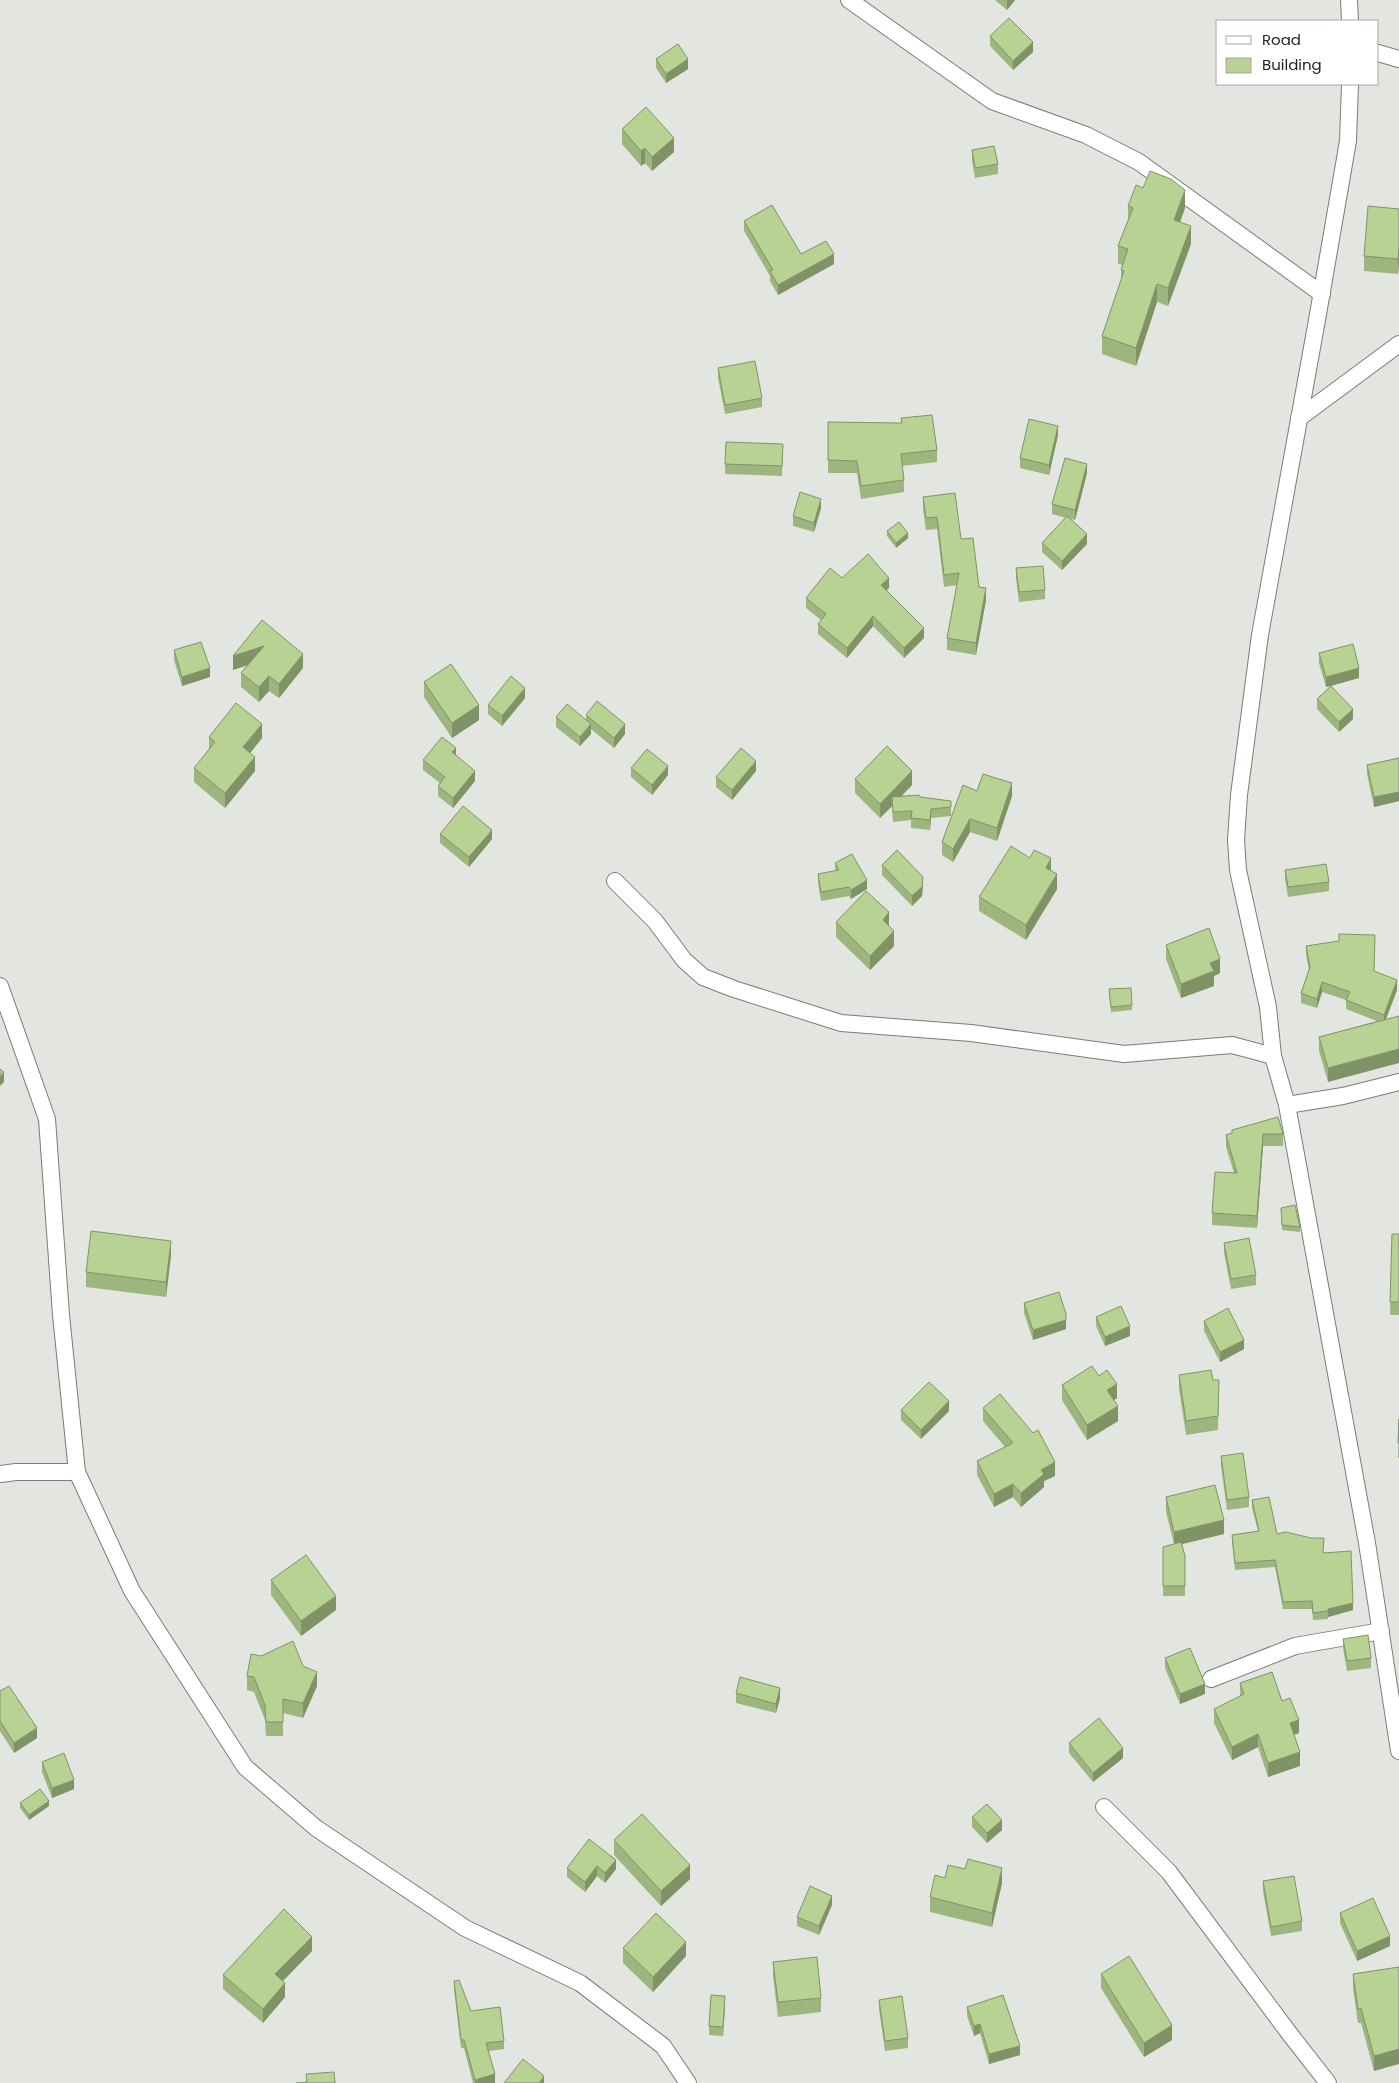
<svg xmlns="http://www.w3.org/2000/svg" width="1399" height="2083" font-family="Poppins,sans-serif">
<rect width="100%" height="100%" fill="#e3e6e0"/>
<g fill="none" stroke-linecap="round" stroke-linejoin="round">
<defs>
<g id="minor">
<polyline points="849,0 992,101 1086,135 1139,162 1322,294"/>
<polyline points="1349,0 1350,21"/>
<polyline points="1378,53 1399,59"/>
<polyline points="1350,84 1348,141 1317,320 1260,635 1239,795 1236,840 1238,870 1268,1007 1273,1056 1287,1105 1367,1543 1399,1751"/>
<polyline points="1299,418 1399,344"/>
<polyline points="615,881 655,921 684,960 703,977 734,989 841,1023 971,1033 1124,1054 1232,1045 1273,1056"/>
<polyline points="0,986 47,1119 61,1315 77,1472 132,1591 245,1767 316,1828 465,1928 580,1983 663,2046 688,2083"/>
<polyline points="1287,1105 1343,1096 1399,1082"/>
<polyline points="0,1474 16,1472 77,1472"/>
<polyline points="1211,1679 1295,1646 1381,1631"/>
<polyline points="1104,1807 1169,1872 1289,2033 1328,2083"/>
</g>
</defs>
<use href="#minor" stroke="#7a7c77" stroke-width="18"/>
<use href="#minor" stroke="#fff" stroke-width="16"/>
</g>
<g fill="#9db57e">
<polygon points="995,0 1015,0 1007,10"/>
<polygon points="990,36 1033,52 1013,70 990,46"/>
<polygon points="656,59 688,69 666,83 656,68"/>
<polygon points="622,129 674,152 652,171 645,163 641,166 622,144"/>
<polygon points="972,150 998,164 998,174 975,178 972,160"/>
<polygon points="1143,188 1185,208 1180,222 1191,244 1168,306 1157,302 1136,366 1102,354 1102,336 1121,280 1121,270 1122,265 1118,264 1118,246 1128,220 1128,206"/>
<polygon points="1399,209 1399,262 1398,274 1364,271 1364,256"/>
<polygon points="744,221 801,254 834,264 778,295 770,281 770,276 744,231"/>
<polygon points="718,368 762,398 762,407 725,414 718,378"/>
<polygon points="901,418 937,450 937,462 902,466 904,480 904,492 861,499 857,473 828,473 828,422 901,423"/>
<polygon points="1058,435 1049,475 1020,468 1020,458"/>
<polygon points="783,454 782,476 725,474 725,464"/>
<polygon points="1087,473 1075,520 1071,519 1087,544 1062,570 1042,552 1042,543 1066,518 1052,514 1052,504"/>
<polygon points="923,497 961,539 979,587 986,600 976,655 947,650 947,638 957,585 944,587 937,529 926,530 923,509"/>
<polygon points="821,508 814,532 793,526 793,516"/>
<polygon points="887,531 908,538 896,548 887,536"/>
<polygon points="1016,568 1045,590 1045,599 1019,602 1016,578"/>
<polygon points="842,578 889,588 887,590 924,638 904,658 873,626 847,658 818,634 818,624 821,620 806,608 806,598"/>
<polygon points="174,650 210,677 182,686 174,660"/>
<polygon points="1319,653 1359,678 1331,686 1353,719 1339,732 1317,709 1317,699 1331,686 1326,687 1319,663"/>
<polygon points="233,656 303,668 279,698 269,691 259,702 241,687 241,673 247,665 233,670"/>
<polygon points="424,682 479,720 452,738 424,697"/>
<polygon points="525,698 502,726 488,714 488,705"/>
<polygon points="586,715 625,734 614,748 591,729 591,734 580,746 556,727 556,717 586,720"/>
<polygon points="209,737 262,738 250,753 255,771 225,808 194,782 194,768 209,750"/>
<polygon points="456,755 475,781 453,808 438,796 438,786 440,783 423,770 423,760"/>
<polygon points="1399,758 1399,801 1374,807 1367,774 1367,765"/>
<polygon points="631,768 668,775 652,795 631,777"/>
<polygon points="756,771 732,800 716,787 716,777"/>
<polygon points="855,779 912,785 901,796 920,797 951,801 951,816 931,818 930,830 911,828 911,820 893,822 892,806 880,818 855,793"/>
<polygon points="977,791 1012,796 997,841 970,832 953,862 942,855 942,842"/>
<polygon points="440,834 492,839 469,867 440,843"/>
<polygon points="835,863 867,889 851,899 849,896 821,901 818,883 818,874 835,871"/>
<polygon points="882,865 923,887 922,896 912,906 882,875"/>
<polygon points="1051,870 1057,889 1026,940 979,911 979,897"/>
<polygon points="1285,870 1329,882 1329,891 1288,897 1285,879"/>
<polygon points="836,922 889,926 894,946 870,970 836,937"/>
<polygon points="1166,945 1220,973 1214,976 1214,986 1181,998 1166,959"/>
<polygon points="1375,945 1374,971 1397,990 1386,1019 1328,1082 1319,1051 1319,1037 1377,1021 1346,1009 1346,1000 1322,992 1317,1008 1301,1003 1301,993 1309,970 1306,955 1306,946"/>
<polygon points="1109,994 1132,1005 1132,1010 1111,1012"/>
<polygon points="1232,1130 1283,1134 1283,1146 1263,1146 1257,1228 1212,1225 1212,1213 1234,1173 1226,1147 1226,1135 1232,1133"/>
<polygon points="1281,1213 1300,1227 1300,1232 1282,1230"/>
<polygon points="1392,1234 1399,1234 1399,1315 1390,1315"/>
<polygon points="1224,1243 1256,1275 1256,1285 1231,1289 1224,1253"/>
<polygon points="171,1255 166,1297 86,1287 86,1272"/>
<polygon points="1024,1303 1066,1329 1033,1340 1024,1313"/>
<polygon points="1096,1317 1130,1336 1105,1346 1096,1326"/>
<polygon points="1204,1321 1244,1349 1220,1362 1204,1331"/>
<polygon points="1179,1375 1213,1380 1219,1395 1218,1430 1186,1435 1179,1389"/>
<polygon points="1099,1376 1117,1398 1114,1400 1118,1421 1087,1440 1062,1400 1062,1385"/>
<polygon points="983,1408 1055,1476 1044,1481 1044,1487 1021,1507 1013,1497 994,1507 977,1475 977,1461 1005,1447 983,1421"/>
<polygon points="901,1410 949,1411 921,1439 901,1420"/>
<polygon points="1399,1419 1399,1458 1398,1458"/>
<polygon points="1221,1456 1249,1497 1249,1507 1227,1510 1221,1466"/>
<polygon points="1166,1497 1224,1534 1182,1544 1185,1556 1185,1596 1163,1596 1163,1547 1174,1544 1166,1512"/>
<polygon points="1252,1500 1277,1534 1324,1553 1353,1610 1328,1617 1328,1619 1313,1620 1312,1609 1283,1609 1275,1567 1235,1570 1232,1542 1232,1535 1258,1531 1252,1508"/>
<polygon points="271,1580 336,1610 301,1636 271,1595"/>
<polygon points="1343,1639 1371,1658 1371,1668 1347,1671 1343,1648"/>
<polygon points="1165,1658 1205,1694 1180,1704 1165,1668"/>
<polygon points="303,1666 317,1686 303,1718 283,1713 283,1736 266,1736 265,1720 254,1692 247,1690 247,1676"/>
<polygon points="1240,1683 1282,1701 1299,1733 1294,1735 1300,1766 1268,1777 1258,1747 1232,1760 1214,1723 1214,1709 1240,1696"/>
<polygon points="0,1691 37,1738 14,1753 0,1731"/>
<polygon points="736,1693 780,1698 776,1713 736,1703"/>
<polygon points="1069,1743 1123,1758 1093,1782 1069,1753"/>
<polygon points="42,1762 74,1789 52,1798 42,1772"/>
<polygon points="20,1803 49,1806 29,1820 20,1808"/>
<polygon points="972,1817 1002,1830 987,1843 972,1827"/>
<polygon points="614,1840 690,1879 661,1906 614,1855"/>
<polygon points="616,1860 616,1869 605,1883 597,1876 585,1892 567,1877 567,1868"/>
<polygon points="965,1869 1002,1883 992,1927 930,1912 930,1897 945,1878"/>
<polygon points="1263,1881 1302,1921 1302,1931 1271,1936 1263,1891"/>
<polygon points="832,1905 819,1935 797,1926 797,1917"/>
<polygon points="1340,1913 1390,1946 1357,1961 1340,1923"/>
<polygon points="623,1948 686,1956 653,1992 623,1963"/>
<polygon points="312,1951 283,1981 285,1997 263,2023 223,1989 223,1975"/>
<polygon points="773,1962 821,1998 821,2012 778,2017 773,1976"/>
<polygon points="1399,1967 1374,2071 1361,2023 1358,2023 1353,1989 1353,1974"/>
<polygon points="1101,1974 1172,2040 1144,2057 1101,1988"/>
<polygon points="454,1981 471,2011 504,2041 504,2049 489,2051 495,2083 473,2083 464,2048 461,2048 454,1990"/>
<polygon points="879,2000 908,2038 908,2048 885,2051 879,2009"/>
<polygon points="725,2005 723,2036 709,2035 709,2026"/>
<polygon points="967,2007 1020,2055 989,2064 980,2033 974,2036 967,2016"/>
</g>
<g fill="#809366">
<polygon points="1007,0 1015,0 1007,10"/>
<polygon points="1033,42 1033,52 1013,70 1013,61"/>
<polygon points="688,59 688,69 666,83 666,74"/>
<polygon points="674,138 674,152 652,171 652,157"/>
<polygon points="645,148 645,163 641,166 641,151"/>
<polygon points="1185,190 1185,208 1174,238 1174,220"/>
<polygon points="1191,226 1191,244 1168,306 1168,288"/>
<polygon points="1399,247 1399,262 1398,274 1398,259"/>
<polygon points="834,254 834,264 778,295 778,285"/>
<polygon points="1157,284 1157,302 1136,366 1136,348"/>
<polygon points="1058,426 1058,435 1049,475 1049,465"/>
<polygon points="1087,464 1087,473 1075,520 1075,510"/>
<polygon points="821,499 821,508 814,532 814,523"/>
<polygon points="908,533 908,538 896,548 896,543"/>
<polygon points="1087,534 1087,544 1062,570 1062,561"/>
<polygon points="889,578 889,588 881,594 881,585"/>
<polygon points="986,588 986,600 976,655 976,643"/>
<polygon points="873,616 873,626 847,658 847,648"/>
<polygon points="924,628 924,638 904,658 904,648"/>
<polygon points="264,646 264,660 233,670 233,656"/>
<polygon points="303,654 303,668 279,698 279,684"/>
<polygon points="210,668 210,677 182,686 182,677"/>
<polygon points="1359,668 1359,678 1326,687 1326,677"/>
<polygon points="269,676 269,691 259,702 259,687"/>
<polygon points="525,688 525,698 502,726 502,716"/>
<polygon points="479,705 479,720 452,738 452,723"/>
<polygon points="1353,709 1353,719 1339,732 1339,722"/>
<polygon points="262,724 262,738 243,762 243,747"/>
<polygon points="591,724 591,734 580,746 580,737"/>
<polygon points="625,724 625,734 614,748 614,738"/>
<polygon points="456,748 456,758 452,752"/>
<polygon points="255,757 255,771 225,808 225,793"/>
<polygon points="756,761 756,771 732,800 732,790"/>
<polygon points="668,766 668,775 652,795 652,785"/>
<polygon points="475,771 475,781 453,808 453,798"/>
<polygon points="912,771 912,785 893,805 892,797 892,806 880,818 880,804"/>
<polygon points="1012,783 1012,796 997,841 997,828"/>
<polygon points="1399,792 1399,801 1374,807 1374,797"/>
<polygon points="931,809 931,818 930,830 930,820"/>
<polygon points="970,819 970,832 953,862 953,849"/>
<polygon points="492,830 492,839 469,867 469,857"/>
<polygon points="1051,858 1051,873 1046,868"/>
<polygon points="1057,874 1057,889 1026,940 1026,925"/>
<polygon points="923,877 922,896 912,906 912,896"/>
<polygon points="867,880 867,889 851,899 851,890"/>
<polygon points="889,912 889,926 883,920"/>
<polygon points="894,931 894,946 870,970 870,956"/>
<polygon points="1220,959 1220,973 1214,976 1214,986 1181,998 1181,984 1210,963"/>
<polygon points="1397,980 1397,990 1384,1024 1384,1015"/>
<polygon points="1322,982 1322,992 1317,1008 1317,999"/>
<polygon points="1399,1049 1399,1063 1328,1082 1328,1068"/>
<polygon points="4,1072 4,1082 0,1086 0,1077"/>
<polygon points="1263,1134 1263,1146 1257,1228 1257,1216"/>
<polygon points="171,1241 171,1255 166,1297 166,1282"/>
<polygon points="1066,1320 1066,1329 1033,1340 1033,1330"/>
<polygon points="1130,1326 1130,1336 1105,1346 1105,1337"/>
<polygon points="1244,1340 1244,1349 1220,1362 1220,1352"/>
<polygon points="1117,1384 1117,1398 1107,1405 1107,1390"/>
<polygon points="949,1401 949,1411 921,1439 921,1430"/>
<polygon points="1118,1406 1118,1421 1087,1440 1087,1425"/>
<polygon points="1055,1462 1055,1476 1044,1481 1044,1487 1021,1507 1021,1493 1041,1470"/>
<polygon points="1013,1484 1013,1497 994,1507 994,1494"/>
<polygon points="1224,1520 1224,1534 1174,1546 1174,1532"/>
<polygon points="336,1596 336,1610 301,1636 301,1621"/>
<polygon points="1353,1603 1353,1610 1328,1617 1328,1609"/>
<polygon points="317,1672 317,1686 303,1718 303,1703"/>
<polygon points="1205,1684 1205,1694 1180,1704 1180,1694"/>
<polygon points="780,1688 780,1698 776,1713 776,1704"/>
<polygon points="1299,1720 1299,1733 1290,1736 1290,1723"/>
<polygon points="37,1728 37,1738 14,1753 14,1743"/>
<polygon points="1258,1734 1258,1747 1232,1760 1232,1747"/>
<polygon points="1123,1748 1123,1758 1093,1782 1093,1773"/>
<polygon points="1300,1752 1300,1766 1268,1777 1268,1763"/>
<polygon points="74,1780 74,1789 52,1798 52,1788"/>
<polygon points="49,1801 49,1806 29,1820 29,1815"/>
<polygon points="1002,1820 1002,1830 987,1843 987,1833"/>
<polygon points="616,1860 616,1869 605,1883 605,1873"/>
<polygon points="690,1865 690,1879 661,1906 661,1891"/>
<polygon points="597,1866 597,1876 585,1892 585,1882"/>
<polygon points="1002,1868 1002,1883 992,1927 992,1913"/>
<polygon points="832,1896 832,1905 819,1935 819,1926"/>
<polygon points="1390,1936 1390,1946 1357,1961 1357,1951"/>
<polygon points="312,1937 312,1951 275,1989 275,1974"/>
<polygon points="686,1942 686,1956 653,1992 653,1977"/>
<polygon points="285,1983 285,1997 263,2023 263,2009"/>
<polygon points="725,1996 725,2005 723,2036 723,2027"/>
<polygon points="980,2024 980,2033 974,2036 974,2026"/>
<polygon points="1172,2025 1172,2040 1144,2057 1144,2043"/>
<polygon points="1020,2046 1020,2055 989,2064 989,2054"/>
<polygon points="1399,2049 1399,2064 1374,2071 1374,2056"/>
<polygon points="495,2074 495,2083 475,2083 475,2080"/>
<polygon points="544,2076 544,2083 539,2083"/>
</g>
<g fill="#b7d292" stroke="#809366">
<polygon points="1009,18 1033,42 1013,61 990,36"/>
<polygon points="678,44 688,59 666,74 656,59"/>
<polygon points="646,107 674,138 652,157 645,148 641,151 622,129"/>
<polygon points="994,146 998,164 975,168 972,150"/>
<polygon points="1150,171 1171,179 1185,190 1174,220 1191,226 1168,288 1157,284 1136,348 1102,336 1124,271 1121,270 1128,249 1118,246 1133,208 1128,206 1136,185 1143,188"/>
<polygon points="772,205 801,254 826,241 834,254 778,285 770,271 773,270 744,221"/>
<polygon points="1368,206 1399,209 1399,247 1398,259 1364,256"/>
<polygon points="755,361 762,398 725,405 718,368"/>
<polygon points="932,415 937,450 901,454 904,480 861,486 857,461 828,460 828,422 902,423 901,418"/>
<polygon points="1029,419 1058,426 1049,465 1020,458"/>
<polygon points="726,442 783,444 782,466 725,464"/>
<polygon points="1065,458 1087,464 1075,510 1052,504"/>
<polygon points="800,492 821,499 814,523 793,516"/>
<polygon points="955,493 961,539 973,538 979,587 986,588 976,643 947,638 959,573 944,575 937,517 926,518 923,497"/>
<polygon points="1067,516 1087,534 1062,561 1042,543"/>
<polygon points="899,522 908,533 896,543 887,531"/>
<polygon points="868,554 889,578 881,585 924,628 904,648 873,616 847,648 818,624 826,614 806,598 830,568 842,578"/>
<polygon points="1043,566 1045,590 1019,592 1016,568"/>
<polygon points="262,620 303,654 279,684 269,676 259,687 241,673 264,646 233,656"/>
<polygon points="201,642 210,668 182,677 174,650"/>
<polygon points="1353,644 1359,668 1326,677 1319,653"/>
<polygon points="451,664 479,705 452,723 424,682"/>
<polygon points="511,676 525,688 502,716 488,705"/>
<polygon points="1331,686 1353,709 1339,722 1317,699"/>
<polygon points="597,701 625,724 614,738 586,715"/>
<polygon points="236,703 262,724 243,747 255,757 225,793 194,768 215,742 209,737"/>
<polygon points="567,704 591,724 580,737 556,717"/>
<polygon points="442,737 456,748 452,752 475,771 453,798 438,786 445,777 423,760"/>
<polygon points="887,746 912,771 880,804 855,779"/>
<polygon points="741,748 756,761 732,790 716,777"/>
<polygon points="647,749 668,766 652,785 631,768"/>
<polygon points="1399,758 1399,792 1374,797 1367,765"/>
<polygon points="983,774 1012,783 997,828 970,819 953,849 942,842 963,785 977,791"/>
<polygon points="919,795 920,797 951,801 951,807 931,809 930,820 911,818 912,811 893,812 892,797"/>
<polygon points="463,806 492,830 469,857 440,834"/>
<polygon points="1011,846 1030,858 1034,850 1051,858 1046,868 1057,874 1026,925 979,897"/>
<polygon points="897,850 923,877 922,887 912,896 882,865"/>
<polygon points="852,854 867,880 851,890 849,887 821,892 818,874 839,870 835,863"/>
<polygon points="1326,864 1329,882 1288,887 1285,870"/>
<polygon points="866,891 889,912 883,920 894,931 870,956 836,922"/>
<polygon points="1209,928 1220,959 1210,963 1214,971 1181,984 1166,945"/>
<polygon points="1339,934 1375,935 1374,971 1397,980 1384,1015 1346,1000 1350,992 1322,982 1317,999 1301,993 1310,967 1306,946 1339,941"/>
<polygon points="1131,988 1132,1005 1111,1007 1109,989"/>
<polygon points="1399,1016 1399,1049 1328,1068 1319,1037"/>
<polygon points="0,1069 4,1072 0,1077"/>
<polygon points="1278,1117 1283,1134 1263,1134 1257,1216 1212,1213 1215,1172 1237,1173 1226,1135 1232,1133 1232,1130"/>
<polygon points="1295,1205 1300,1227 1282,1225 1281,1208"/>
<polygon points="91,1231 171,1241 166,1282 86,1272"/>
<polygon points="1392,1234 1399,1234 1399,1302 1390,1302"/>
<polygon points="1249,1238 1256,1275 1231,1279 1224,1243"/>
<polygon points="1059,1292 1066,1314 1066,1320 1033,1330 1024,1303"/>
<polygon points="1121,1306 1130,1326 1105,1337 1096,1317"/>
<polygon points="1228,1308 1244,1340 1220,1352 1204,1321"/>
<polygon points="1092,1366 1099,1376 1107,1370 1117,1384 1107,1390 1118,1406 1087,1425 1062,1385"/>
<polygon points="1211,1370 1213,1380 1219,1380 1218,1416 1186,1421 1179,1375"/>
<polygon points="929,1382 949,1401 921,1430 901,1410"/>
<polygon points="1000,1394 1033,1433 1038,1430 1055,1462 1041,1470 1044,1474 1021,1493 1013,1484 994,1494 977,1461 1013,1443 983,1408"/>
<polygon points="1399,1419 1399,1443 1398,1443"/>
<polygon points="1243,1453 1249,1497 1227,1500 1221,1456"/>
<polygon points="1215,1485 1224,1520 1174,1532 1166,1497"/>
<polygon points="1269,1497 1277,1534 1286,1532 1311,1538 1324,1538 1323,1553 1351,1551 1353,1603 1328,1609 1328,1611 1313,1613 1312,1601 1283,1602 1275,1560 1235,1563 1232,1535 1259,1531 1252,1500"/>
<polygon points="1181,1542 1185,1556 1185,1586 1163,1586 1163,1547"/>
<polygon points="306,1555 336,1596 301,1621 271,1580"/>
<polygon points="1368,1635 1371,1658 1347,1661 1343,1639"/>
<polygon points="293,1641 303,1666 317,1672 303,1703 283,1699 283,1722 266,1722 265,1705 254,1677 247,1676 251,1654 261,1656"/>
<polygon points="1190,1648 1205,1684 1180,1694 1165,1658"/>
<polygon points="1272,1672 1282,1701 1290,1698 1299,1720 1290,1723 1300,1752 1268,1763 1258,1734 1232,1747 1214,1709 1244,1694 1240,1683"/>
<polygon points="740,1677 780,1688 776,1704 736,1693"/>
<polygon points="9,1686 37,1728 14,1743 0,1721 0,1691"/>
<polygon points="1099,1718 1123,1748 1093,1773 1069,1743"/>
<polygon points="64,1753 74,1780 52,1788 42,1762"/>
<polygon points="40,1789 49,1801 29,1815 20,1803"/>
<polygon points="987,1804 1002,1820 987,1833 972,1817"/>
<polygon points="642,1814 690,1865 661,1891 614,1840"/>
<polygon points="589,1839 616,1860 605,1873 597,1866 585,1882 567,1868"/>
<polygon points="968,1859 1002,1868 992,1913 930,1897 935,1875 945,1878 948,1865 965,1869"/>
<polygon points="1294,1876 1302,1921 1271,1927 1263,1881"/>
<polygon points="810,1886 832,1896 819,1926 797,1917"/>
<polygon points="1373,1898 1390,1936 1357,1951 1340,1913"/>
<polygon points="284,1909 312,1937 275,1974 285,1983 263,2009 223,1975"/>
<polygon points="656,1913 686,1942 653,1977 623,1948"/>
<polygon points="1129,1956 1172,2025 1144,2043 1101,1974"/>
<polygon points="817,1957 821,1998 778,2002 773,1962"/>
<polygon points="1399,1967 1399,2049 1374,2056 1361,2008 1358,2009 1353,1974"/>
<polygon points="459,1980 471,2011 500,2007 504,2041 486,2043 495,2074 475,2080 464,2040 461,2040 454,1981"/>
<polygon points="711,1995 725,1996 723,2027 709,2026"/>
<polygon points="1003,1995 1020,2046 989,2054 980,2024 974,2026 967,2007"/>
<polygon points="902,1996 908,2038 885,2041 879,2000"/>
<polygon points="523,2059 544,2076 539,2083 504,2083"/>
<polygon points="334,2072 335,2083 296,2083 307,2082 306,2074"/>
</g>
<rect x="1216" y="20" width="162" height="65" fill="#ffffff" stroke="#a7a7a6"/>
<rect x="1226" y="36" width="25" height="8" fill="#ffffff" stroke="#a7a7a6"/>
<text x="1262" y="45" font-size="15" fill="#222321">Road</text>
<rect x="1226" y="58" width="25" height="15" fill="#b7d292" stroke="#a7a7a6"/>
<text x="1262" y="70" font-size="15" fill="#222321">Building</text>
</svg>
